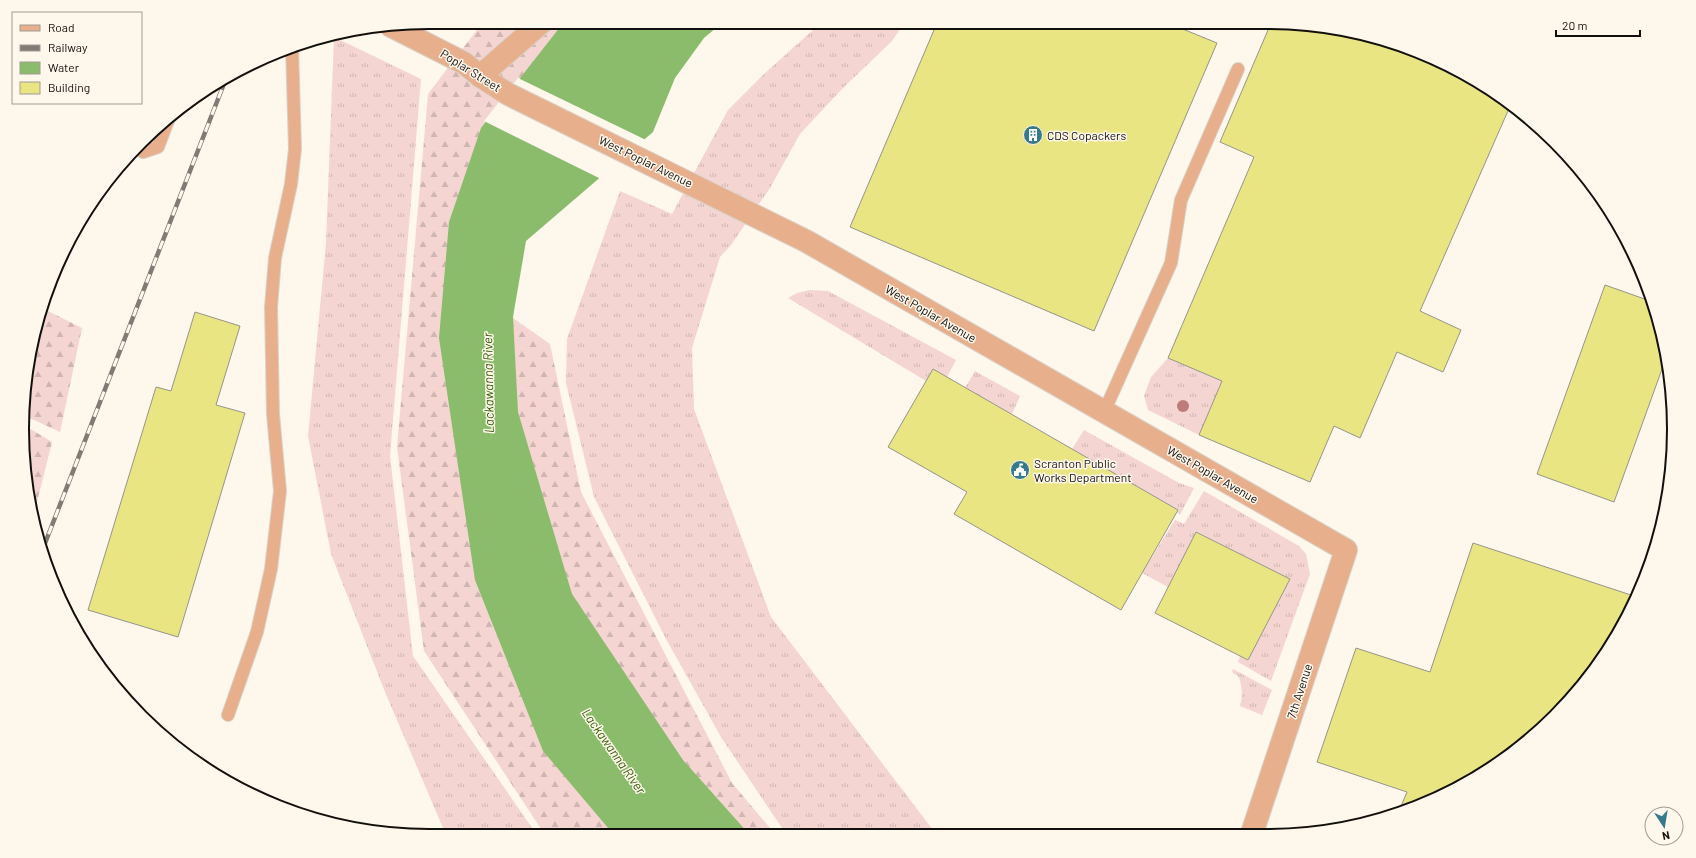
<svg xmlns="http://www.w3.org/2000/svg" width="1696" height="858" font-family="Barlow,sans-serif">
<defs>
<pattern id="grass-tufts" width="24" height="20" patternUnits="userSpaceOnUse"><rect width="24" height="20" fill="#f4d5d2"/><path d="M3 7l-1-3M5 7V3M7 7l1-3M15 17l-1-3M17 17v-4M19 17l1-3" fill="none" stroke="#d0b6b3"/></pattern>
<pattern id="forest-firs" width="22" height="20" patternUnits="userSpaceOnUse"><rect width="22" height="20" fill="#f4d5d2"/><path d="M5 1l3.5 6h-7zM16 11l3.5 6h-7z" fill="#d0b6b3"/></pattern>
</defs>
<rect width="100%" height="100%" fill="#fef7ec"/>
<g fill="url(#grass-tufts)">
<polygon points="822,22 905,22 892,41 841,90 800,134 770,188 731,245 720,257 692,348 694,409 771,617 936,834 786,834 721,737 666,639 594,497 566,383 567,339 620,191 672,214 728,110 765,73"/>
<polygon points="334,37 421,79 390,456 413,656 537,835 446,835 385,692 331,554 308,436 326,243"/>
<polygon points="810,290 828,291 956,360 947,377 926,381 788,298 797,293"/>
<polygon points="1168,358 1222,381 1199,435 1148,410 1144,396 1151,377"/>
<polygon points="975,371 1020,396 1012,414 965,388"/>
<polygon points="1084,430 1179,483 1194,488 1180,515 1177,512 1178,510 1072,449"/>
<polygon points="1204,491 1299,546 1306,554 1310,574 1271,681 1238,662 1240,656 1248,660 1289,579 1197,532 1168,587 1142,573 1175,520 1184,524"/>
<path d="M 1233,669 L 1272,690 L 1262,715 L 1240,706 C 1243,695 1242,688 1239,677 L 1232,672 Z"/>
</g>
<g fill="url(#forest-firs)">
<polygon points="483,22 611,22 476,292 550,344 581,492 732,783 775,834 545,835 424,651 397,447 428,94"/>
<path d="M 42,308 L 82,328 L 60,432 L 23,415 C 22,379 32,343 42,308 Z"/>
<polygon points="24,425 52,442 33,518 25,482"/>
</g>
<polygon fill="#8bbc6c" points="564,22 723,22 704,38 675,78 653,132 526,241 513,317 518,412 572,594 683,760 749,834 614,835 543,751 475,580 439,338 449,222 481,128"/>
<polygon fill="#fef7ec" points="518,78 646,140 601,179 484,121"/>
<g fill="#e9e583" stroke="#95958a">
<polygon points="937,23 1168,23 1217,43 1094,331 850,227"/>
<polygon points="1271,23 1293,23 1372,36 1447,64 1511,104 1420,311 1461,330 1443,372 1397,352 1360,438 1334,426 1310,482 1199,435 1222,381 1168,358 1254,157 1220,142"/>
<polygon points="1605,285 1653,302 1666,358 1614,502 1537,474"/>
<polygon points="195,312 240,326 216,405 245,413 178,637 88,610 156,387 171,391"/>
<polygon points="933,369 1178,510 1121,610 954,514 967,492 888,447"/>
<polygon points="1196,532 1290,579 1248,660 1155,613"/>
<polygon points="1473,543 1634,596 1628,616 1573,697 1515,752 1423,805 1399,811 1407,792 1317,762 1356,648 1430,672"/>
</g>
<g fill="none" stroke-linecap="round" stroke-linejoin="round">
<defs>
<g id="lane">
<polyline points="136,148 143,152 158,147 169,118"/>
<polyline points="1104,412 1171,263 1181,200 1238,69"/>
<polyline points="228,715 257,632 271,569 280,491 273,414 271,307 275,258 291,184 295,149 292,46"/>
</g>
<g id="street">
<polyline points="391,26 464,63 480,76 508,94 806,241 1346,550 1252,833"/>
<polyline points="480,76 542,22"/>
</g>
</defs>
<use href="#lane" stroke="#d8d2c8" stroke-width="14"/>
<use href="#street" stroke="#d8d2c8" stroke-width="24"/>
<use href="#lane" stroke="#e8af8d" stroke-width="12"/>
<use href="#street" stroke="#e8af8d" stroke-width="22"/>
<defs>
<polyline id="rail" points="42,551 227,76"/>
</defs>
<use href="#rail" stroke="#807b74" stroke-width="4.5"/>
<use href="#rail" stroke="#fef7ec" stroke-width="3" stroke-dasharray="9" stroke-linecap="butt"/>
</g>
<circle fill="#be7b7b" cx="1183" cy="406" r="6"/>
<defs>
<symbol id="building-disc" viewBox="-11 -11 22 22"><circle r="9.5" fill="#377a8b" stroke="#fef7ec"/><path d="M-4-6H4V6H1V3H-1V6H-4ZM-2.5-4.3h1.7v1.8h-1.7ZM.8-4.3h1.7v1.8H.8ZM-2.5-1h1.7V.8h-1.7ZM.8-1h1.7V.8H.8Z" fill="#fff"/></symbol>
<symbol id="civic-disc" viewBox="-11 -11 22 22"><circle r="9.5" fill="#377a8b" stroke="#fef7ec"/><path d="M-.6-6.5H3V-4.5H.6V-3L4-1V1h2V6H-6V1h2V-1L-.6-3ZM-1.2 2.5V6h2.4V2.5Z" fill="#fff"/></symbol>
</defs>
<g fill-rule="evenodd">
<use href="#building-disc" x="1022" y="124" width="22" height="22"/>
<use href="#civic-disc" x="1009" y="459" width="22" height="22"/>
</g>
<g text-anchor="middle" dominant-baseline="central" stroke-width="3" stroke-linejoin="round" paint-order="stroke">
<g font-size="12" fill="#12100c" stroke="#fef7ec">
<text transform="translate(471 70) rotate(32)">Poplar Street</text>
<text transform="translate(646 161) rotate(26)">West Poplar Avenue</text>
<text transform="translate(931 313) rotate(30)">West Poplar Avenue</text>
<text transform="translate(1213 474) rotate(30)">West Poplar Avenue</text>
<text transform="translate(1299 691) rotate(-72)">7th Avenue</text>
</g>
<g font-size="12" fill="#12100c" stroke="#fef7ec" text-anchor="start">
<text x="1047" y="135">CDS Copackers</text>
<text x="1034" y="463">Scranton Public<tspan x="1034" dy="14">Works Department</tspan></text>
</g>
<g font-size="13" font-style="italic" fill="#305b01" stroke="#fef7ec">
<text transform="translate(488 383) rotate(-91)">Lackawanna River</text>
<text transform="translate(614 751) rotate(55)">Lackawanna River</text>
</g>
</g>
<path d="M0 0H1696V858H0ZM429 29H1267A400 400 0 0 1 1667 429V429A400 400 0 0 1 1267 829H429A400 400 0 0 1 29 429V429A400 400 0 0 1 429 29Z" fill="#fef7ec" fill-rule="evenodd"/>
<path fill="none" stroke="#12100c" stroke-width="2" d="M429 29H1267A400 400 0 0 1 1667 429V429A400 400 0 0 1 1267 829H429A400 400 0 0 1 29 429V429A400 400 0 0 1 429 29Z"/>
<rect x="12" y="12" width="130" height="92" fill="#fef7ec" stroke="#a09b92"/>
<rect x="20" y="25" width="20" height="6" fill="#e8af8d" stroke="#a09b92"/>
<text x="48" y="32" font-size="12" fill="#12100c">Road</text>
<rect x="20" y="45" width="20" height="6" fill="#807b74" stroke="#a09b92"/>
<text x="48" y="52" font-size="12" fill="#12100c">Railway</text>
<rect x="20" y="62" width="20" height="12" fill="#8bbc6c" stroke="#a09b92"/>
<text x="48" y="72" font-size="12" fill="#12100c">Water</text>
<rect x="20" y="82" width="20" height="12" fill="#e9e583" stroke="#a09b92"/>
<text x="48" y="92" font-size="12" fill="#12100c">Building</text>
<g transform="translate(1664 826) rotate(168)"><circle r="19" fill="#fef7ec" stroke="#a09b92"/>
<path d="M0-3L7 15L0 10L-7 15Z" fill="#377a8b"/>
<text y="-6" font-size="11" font-weight="bold" text-anchor="middle" fill="#12100c">N</text>
</g>
<path d="M1556 30v6h84v-6" fill="none" stroke="#12100c" stroke-width="2"/>
<text x="1562" y="30" font-size="12" fill="#12100c" stroke="#fef7ec" stroke-width="3" paint-order="stroke">20 m</text>
</svg>
